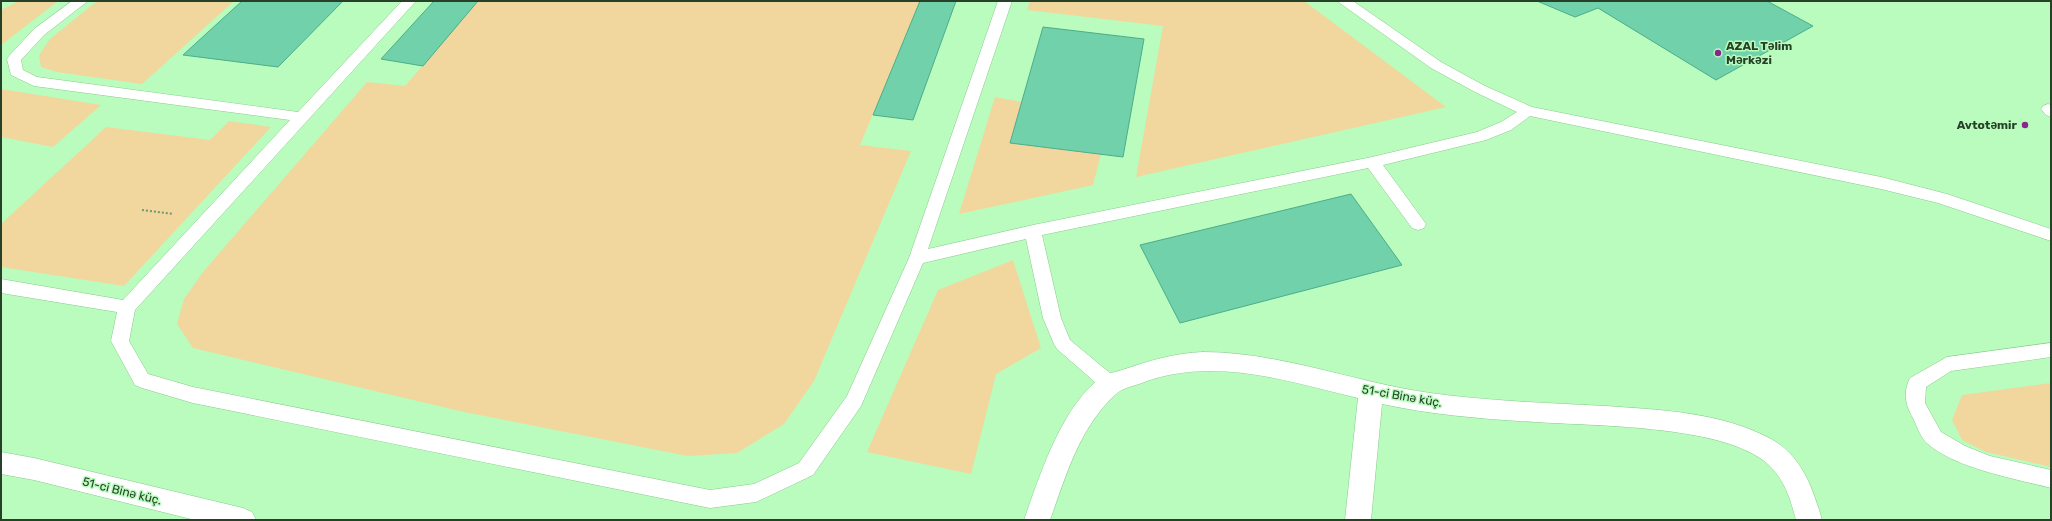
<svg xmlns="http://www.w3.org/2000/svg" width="2052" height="521" font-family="Rubik,sans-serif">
<rect width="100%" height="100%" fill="#b9fcbd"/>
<g fill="#f1d79e">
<polygon points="19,1 58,1 1,45 1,10"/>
<polygon points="97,1 234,1 142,84 57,72 41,67 39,55 50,39"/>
<polygon points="478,1 920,1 860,145 911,151 814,381 784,424 737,453 688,456 464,412 193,348 177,324 184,299 203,272 367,82 405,86"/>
<polygon points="1030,1 1304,1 1446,107 1136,177 1163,26 1027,10"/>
<polygon points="1,89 101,105 53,147 1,137"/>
<polygon points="995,97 1022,102 1011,143 1101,154 1093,185 959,214"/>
<polygon points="229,121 271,127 124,286 1,267 1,224 106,127 210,140"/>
<polygon points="1013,260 1041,348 996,374 971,474 867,452 938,290"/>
<polygon points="2051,383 2051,467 1986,452 1962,440 1952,420 1962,395"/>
</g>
<g fill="#70d1ab" stroke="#4cad89">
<polygon points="242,1 343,1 278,67 183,55"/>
<polygon points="434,1 478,1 423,66 381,59"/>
<polygon points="920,1 956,1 913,120 873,115"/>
<polygon points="1537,1 1767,1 1813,26 1716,80 1598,8 1575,17"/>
<polygon points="1043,27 1144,39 1123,157 1010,143"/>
<polygon points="1351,194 1402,265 1180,323 1140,245"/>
</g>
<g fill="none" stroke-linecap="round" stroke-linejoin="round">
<defs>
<g id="lane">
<polygon points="72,1 88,1 44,35 21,60 23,70 37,77 298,112 402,1 416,1 135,310 129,341 148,374 193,387 710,490 754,484 799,463 847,396 909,258 998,1 1012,1 928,249 1033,225 1372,157 1477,132 1501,122 1517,112 1475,92 1431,68 1337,1 1353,1 1441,62 1485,86 1532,107 1881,177 1947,194 2051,229 2051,241 1938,203 1881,189 1530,116 1511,130 1486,140 1383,165 1426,224 1424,228 1418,230 1412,228 1368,168 1042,235 1061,318 1070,340 1117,379 1119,384 1117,389 1110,392 1103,389 1057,349 1054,344 1043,318 1026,239 923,263 861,406 813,475 756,502 710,508 193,403 142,388 135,385 111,341 117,312 1,293 1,279 123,300 290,120 34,86 11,75 7,59 9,56 34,29"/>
<polygon points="2048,104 2051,105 2051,117 2046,115 2041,109 2043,106"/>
<path d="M 2051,343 L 2051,357 L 1951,371 L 1926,387 L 1925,403 L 1941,432 L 1965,446 L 1990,456 L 2051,470 L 2051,488 C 2016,479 1955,468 1928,444 C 1921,439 1917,426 1913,418 C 1905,404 1903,392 1910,378 L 1947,357 Z"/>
</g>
<g id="street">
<path d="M 1203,352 C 1280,352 1353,382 1430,393 C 1488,401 1547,403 1606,406 C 1661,410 1721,412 1771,439 C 1802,456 1813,489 1822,520 L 1796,520 C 1790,497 1783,475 1763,460 C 1715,425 1595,426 1535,422 C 1484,419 1433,415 1382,404 L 1371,520 L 1345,520 L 1358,398 C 1287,381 1211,355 1139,384 C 1130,387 1122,388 1115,395 C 1079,428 1066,476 1050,520 L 1024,520 C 1040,475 1062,405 1102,377 C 1108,373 1116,372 1122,370 C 1149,361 1174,353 1203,352 Z"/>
<polygon points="1,452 34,458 243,508 252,512 256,520 195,520 34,480 1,474"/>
</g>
</defs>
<use href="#lane" stroke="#89ca8e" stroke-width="1"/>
<use href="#street" stroke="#89ca8e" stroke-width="1"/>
<polyline stroke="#6c9a6f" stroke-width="2" stroke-dasharray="2 2" stroke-linecap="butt" points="142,210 173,214"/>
<use href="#lane" fill="#fff" fill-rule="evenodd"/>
<use href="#street" fill="#fff" fill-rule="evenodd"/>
</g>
<g fill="#89268e" stroke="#b9fcbd" stroke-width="1.5">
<circle cx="1718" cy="53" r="4"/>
<circle cx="2025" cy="125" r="4"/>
</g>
<g text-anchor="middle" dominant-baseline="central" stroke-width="3" stroke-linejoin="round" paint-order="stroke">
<g font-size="12" font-weight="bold" fill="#264128" stroke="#b9fcbd" text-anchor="start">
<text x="1726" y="46">AZAL Təlim<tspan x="1726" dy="14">Mərkəzi</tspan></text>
<text x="2017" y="125" text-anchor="end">Avtotəmir</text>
</g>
<g font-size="12" fill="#264128" stroke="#b9fcbd">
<text transform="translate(1402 396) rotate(10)">51-ci Binə küç.</text>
<text transform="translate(122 491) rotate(14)">51-ci Binə küç.</text>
</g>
</g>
<rect width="2052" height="521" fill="none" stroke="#264128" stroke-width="4"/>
</svg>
